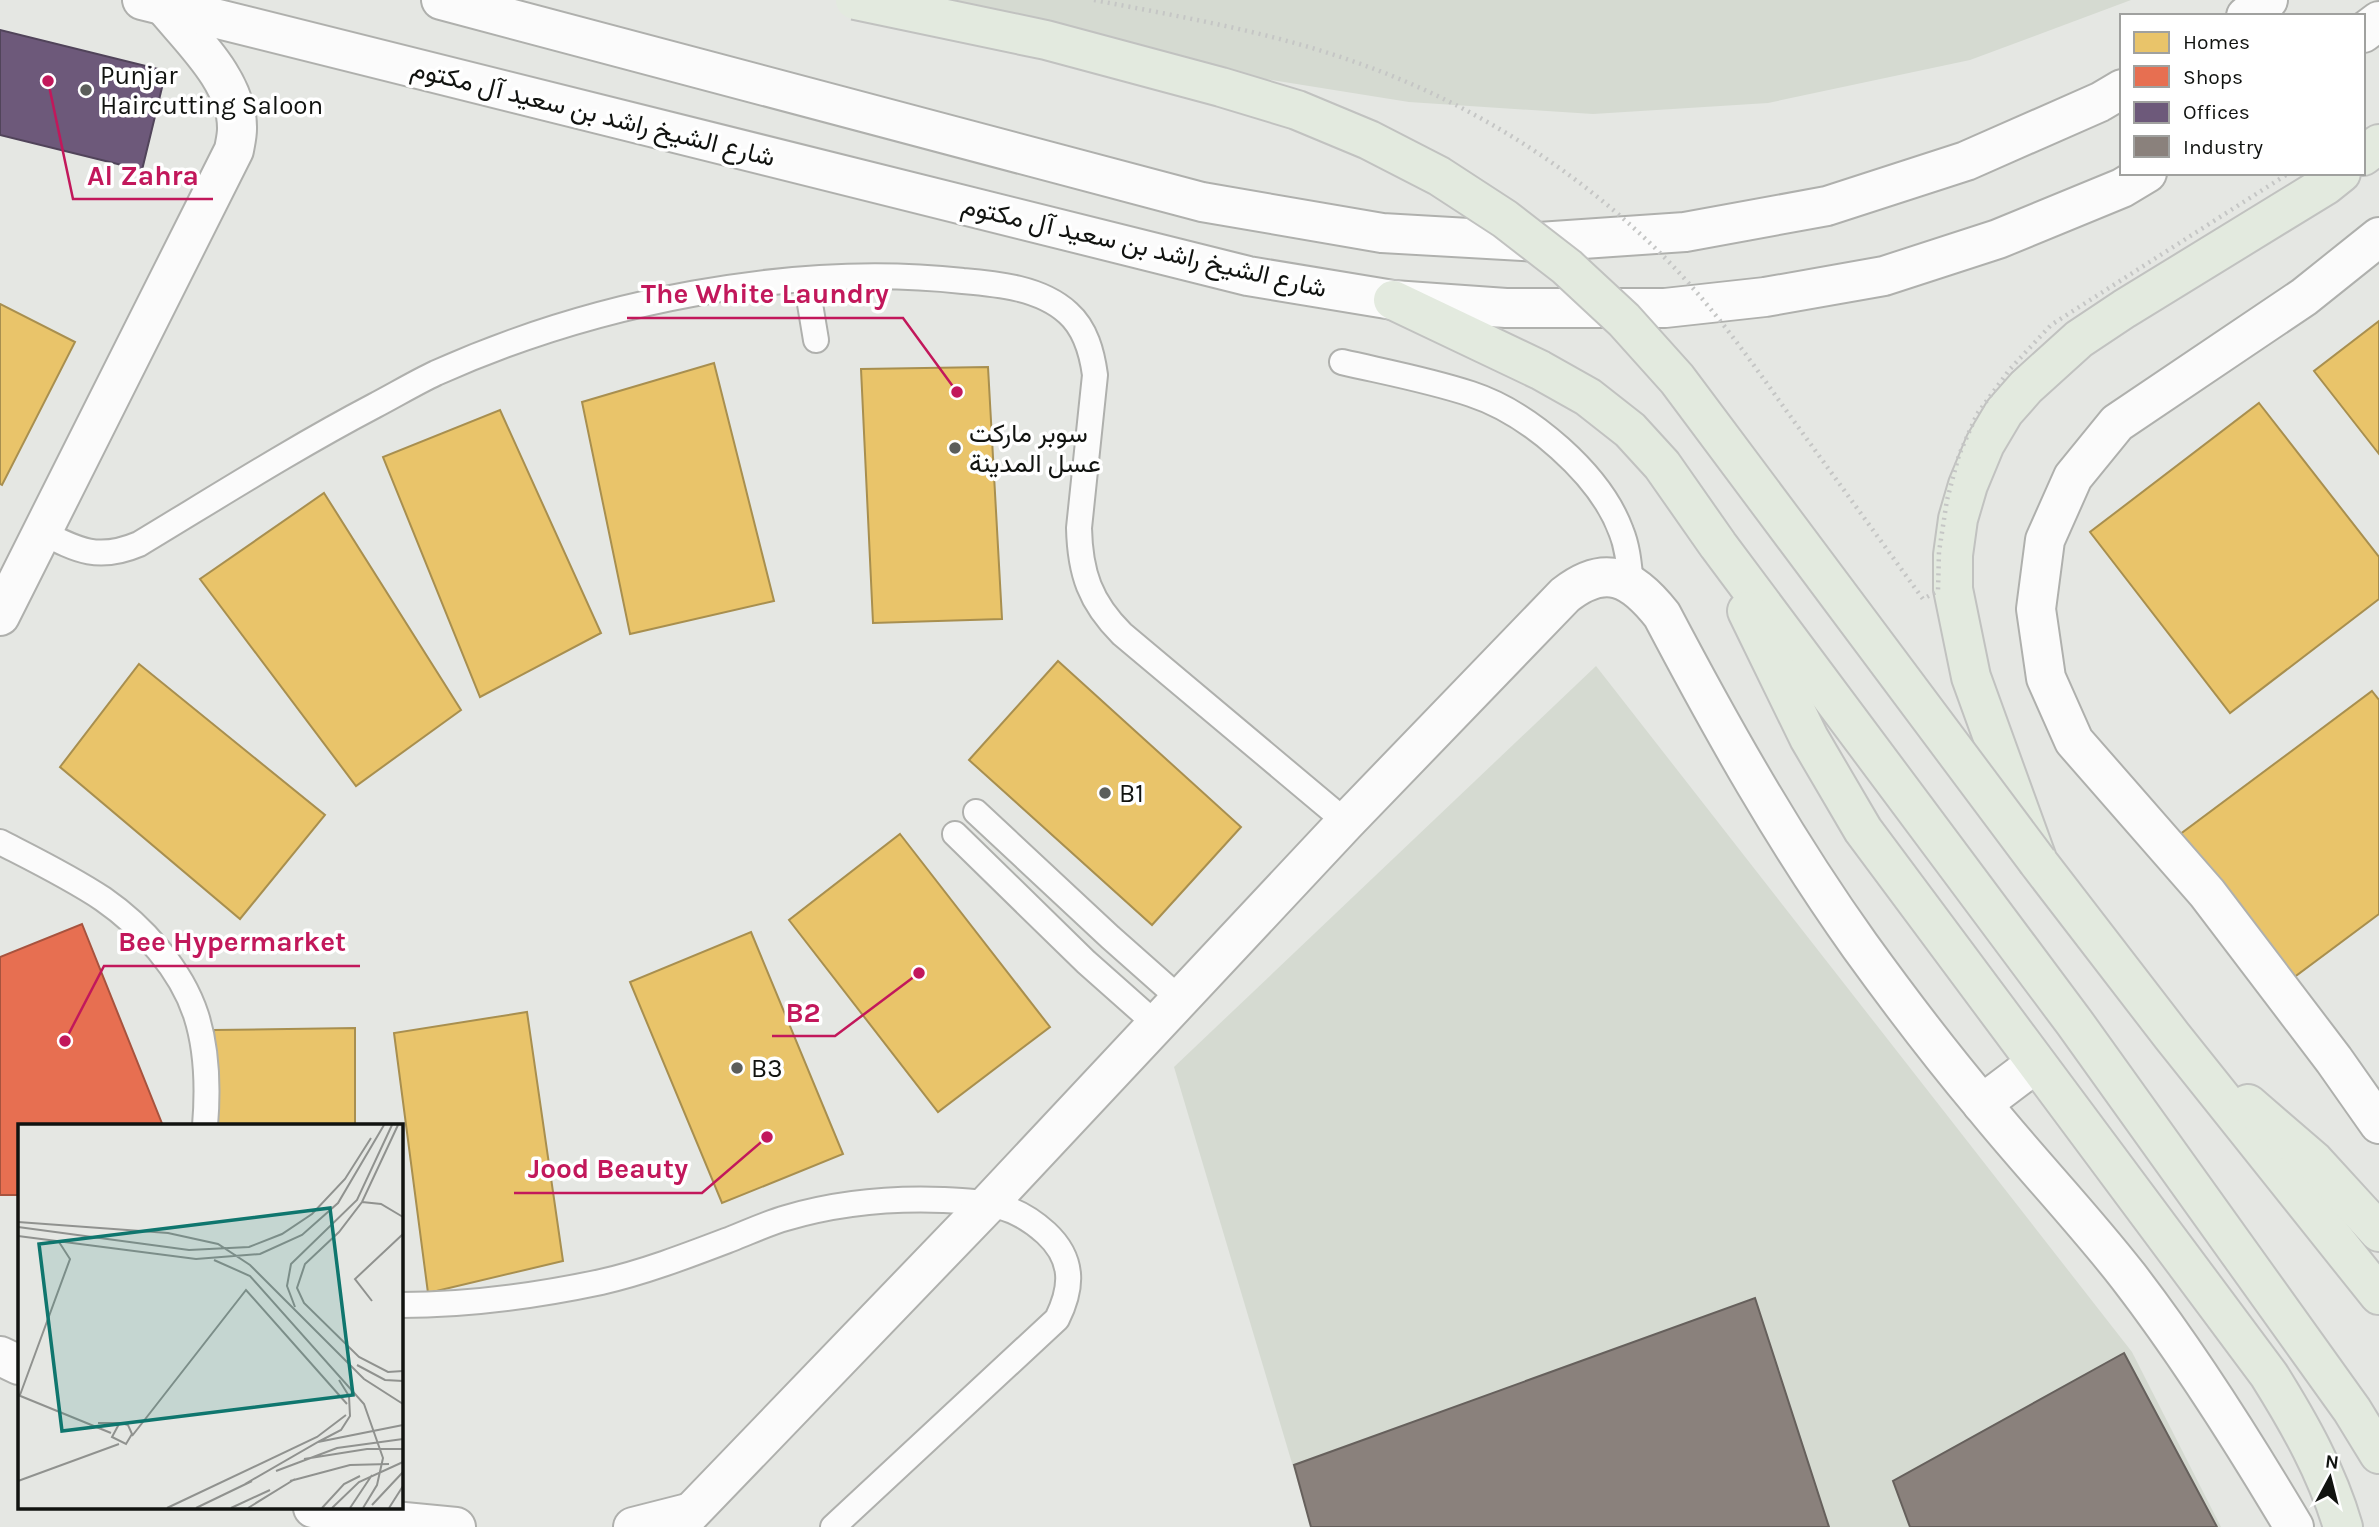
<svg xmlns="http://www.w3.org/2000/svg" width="2379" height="1527" font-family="Karla,Vazirmatn,sans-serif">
<rect width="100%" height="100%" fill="#e5e7e3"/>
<g fill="#d5dad1">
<polygon points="950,0 2131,0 1970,60 1768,103 1593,114 1409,102 1241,75"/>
<polygon points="1596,666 2132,1352 2221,1527 1311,1527 1174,1067"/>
</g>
<g fill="#e9c46a" stroke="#a88f4f" stroke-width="2">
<polygon points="0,304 75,342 2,485 0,484"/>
<polygon points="2379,321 2379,454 2314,371"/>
<polygon points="714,363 774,601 630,634 582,402"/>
<polygon points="988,367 1002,619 873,623 861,369"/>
<polygon points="2259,403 2379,557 2379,599 2230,713 2090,532"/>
<polygon points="500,410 601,633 480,697 383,457"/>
<polygon points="324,493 461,710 356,786 200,579"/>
<polygon points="1058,661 1241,827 1152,925 969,760"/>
<polygon points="139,664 325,815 240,919 60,767"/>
<polygon points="2372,691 2379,700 2379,914 2289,981 2179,835"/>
<polygon points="900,834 1050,1027 938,1112 789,920"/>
<polygon points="751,932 843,1154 722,1203 630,982"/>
<polygon points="527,1012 563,1261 428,1293 394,1033"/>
<polygon points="355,1028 355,1126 216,1126 214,1030"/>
</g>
<polygon fill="#e76f51" stroke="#a7533e" stroke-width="2" points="82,924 163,1126 19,1126 19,1195 0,1195 0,957"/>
<polygon fill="#6d597a" stroke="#51445a" stroke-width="2" points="0,30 166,71 142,170 0,135"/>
<g fill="#8a817c" stroke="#66605c" stroke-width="2">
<polygon points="1755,1298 1829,1527 1311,1527 1294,1465"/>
<polygon points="2124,1353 2217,1527 1910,1527 1893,1481"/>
</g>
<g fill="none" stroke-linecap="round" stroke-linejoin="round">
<defs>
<g id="lane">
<polyline points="806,280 816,340"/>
<path d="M 1342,362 C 1385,372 1429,380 1471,394 C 1529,413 1600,474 1621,531 C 1628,548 1629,566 1631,584"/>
<path d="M 42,532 C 78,551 99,561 139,544 C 217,497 294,448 374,406 C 395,395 415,383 436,373 C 592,303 791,262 963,281 C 998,284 1041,288 1068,313 C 1086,329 1092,353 1095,375 L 1079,528 C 1080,573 1090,602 1122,634 L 1346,822"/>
<polyline points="976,812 1110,937 1180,999"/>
<polyline points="955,834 1086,962 1157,1025"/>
<path d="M 0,842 C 35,860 70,877 103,899 C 142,926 181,969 196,1015 C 207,1049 208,1090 205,1126"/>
<path d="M 401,1305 C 468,1305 535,1296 601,1282 C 645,1272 689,1255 731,1239 C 749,1232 768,1223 786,1218 C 837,1203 891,1198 943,1200 C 986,1202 1013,1203 1046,1233 C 1074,1259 1073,1287 1057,1319 L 833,1527"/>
</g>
<g id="street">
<polyline points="2379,237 2304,297 2117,423 2073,477 2045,540 2036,609 2046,678 2074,741 2207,893 2334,1060 2379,1124"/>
<path d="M 0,616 L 234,150 C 235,144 237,136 237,129 C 238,82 192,40 164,6"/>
<polyline points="1982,1104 2035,1064"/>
<polyline points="0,1356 19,1365"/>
<polyline points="313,1508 373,1519 456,1527"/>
<polyline points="633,1527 688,1513"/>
<path d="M 677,1527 L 990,1202 L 1346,822 L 1565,595 C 1606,563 1632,577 1662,615 C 1722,729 1785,841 1860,946 C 1899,1000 1940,1054 1983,1105 C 2030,1163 2082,1217 2128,1276 C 2189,1355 2243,1441 2294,1527"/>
</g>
<g id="secondary">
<polyline points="142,0 1248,276 1393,300 1506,308 1665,308 1765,297 1884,276 1998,239 2122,188 2147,173"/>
<polyline points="441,0 1202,202 1382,233 1539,242 1685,232 1827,206 1966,161 2100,102 2122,89"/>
<polyline points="2246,16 2268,0"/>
<polyline points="2363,33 2379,21"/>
</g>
<g id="highway">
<polyline points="2363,156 2379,144"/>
<polyline points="2341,173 2326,185 2124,309 2079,339 2026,387 2004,412 1985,444 1968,485 1958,519 1953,555 1953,589 1971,677 2038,862 2172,1036 2379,1295"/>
<polyline points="1393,300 1540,370 1588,397 1630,430 1662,465 1718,545 2074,1022 2352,1410 2379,1454"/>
<path d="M 1747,611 L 1809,738 L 1863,830 L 2269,1375 C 2299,1423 2327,1472 2343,1527"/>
<polyline points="2248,1104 2314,1161 2379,1232"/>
</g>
</defs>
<use href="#lane" stroke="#afb0ad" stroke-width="28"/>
<use href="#street" stroke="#afb0ad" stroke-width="42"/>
<use href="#secondary" stroke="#afb0ad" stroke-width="42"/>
<use href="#highway" stroke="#c1c2c0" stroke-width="42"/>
<use href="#lane" stroke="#fbfbfb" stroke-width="24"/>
<use href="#street" stroke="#fbfbfb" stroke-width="38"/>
<use href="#secondary" stroke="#fbfbfb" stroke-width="38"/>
<use href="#highway" stroke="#e3eadf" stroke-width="38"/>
<defs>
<polyline id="highway-bridge" points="855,0 1046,40 1221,87 1297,110 1369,140 1439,176 1505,219 1567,267 1624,320 1677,379 2038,862"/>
</defs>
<use href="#highway-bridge" stroke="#c1c2c0" stroke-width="42" stroke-linecap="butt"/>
<path stroke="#c5c6c5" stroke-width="4.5" stroke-dasharray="2 5" stroke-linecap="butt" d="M 1094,0 C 1182,17 1271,32 1355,62 C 1473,103 1581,172 1668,261 C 1713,307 1751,361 1788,413 C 1833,475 1878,537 1923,599 L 1938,591 L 1939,552 L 1947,500 L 1959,455 L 1977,414 L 2010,369 L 2051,325 L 2289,173"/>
<use href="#highway-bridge" stroke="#e3eadf" stroke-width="38"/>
</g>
<g fill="#5b5d5a" stroke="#fff" stroke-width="2.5">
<circle cx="86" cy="90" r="7"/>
<circle cx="955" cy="448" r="7"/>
<circle cx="1105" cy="793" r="7"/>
<circle cx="737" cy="1068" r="7"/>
</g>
<g text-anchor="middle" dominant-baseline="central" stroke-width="7" stroke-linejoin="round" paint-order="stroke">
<g font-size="26" fill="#111310" stroke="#fff" text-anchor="start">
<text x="100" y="75">Punjar<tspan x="100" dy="30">Haircutting Saloon</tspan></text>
<text x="969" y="433">سوبر ماركت<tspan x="969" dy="30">عسل المدينة</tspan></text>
<text x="1119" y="793">B1</text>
<text x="751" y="1068">B3</text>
</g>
<g font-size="26" fill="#111310" stroke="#fff">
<text transform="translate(593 113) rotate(14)">شارع الشيخ راشد بن سعيد آل مكتوم</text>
<text transform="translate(1144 247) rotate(13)">شارع الشيخ راشد بن سعيد آل مكتوم</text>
</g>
</g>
<g transform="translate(18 1124)">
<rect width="385" height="385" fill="#e5e7e3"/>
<path fill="none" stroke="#90928f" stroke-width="2" d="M 380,1 L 344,78 L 321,108 L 287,140 L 279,164 L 286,179 L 341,233 L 370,248 L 385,247M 344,78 L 363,80 L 385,93M 0,98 L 150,109 L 200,120 L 232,141 L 346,255 L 385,280M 0,103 L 171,126 L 231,123 L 264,110 L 294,90 L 327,55 L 353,14M 0,112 L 178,135 L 242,130 L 284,111 L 320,79 L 366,1M 196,136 L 232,152 L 346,280 L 365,334 L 359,361 L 345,384M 354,177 L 337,155 L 385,110M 277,183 L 269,162 L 273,140 L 339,76 L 374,1M 339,241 L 367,256 L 385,257M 0,271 L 93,309M 2,271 L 52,135 L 41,118M 80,299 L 103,299 L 110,301 L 114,310 L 108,320 L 94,313 L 101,300M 114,312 L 228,166 L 329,280M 300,318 L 323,306 L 332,292 L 331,272 L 321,256M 286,335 L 349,325 L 385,325M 258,347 L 319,324 L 385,315M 0,357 L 101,320M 272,357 L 332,341 L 371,340M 227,360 L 300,318 L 385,301M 354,381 L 385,348M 149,384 L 299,313 L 328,291M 178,384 L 234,357M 213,384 L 252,366M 230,384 L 277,355M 304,384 L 326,360 L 342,352M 314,384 L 341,358 L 385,338M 332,384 L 354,351M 371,384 L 385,362"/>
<path fill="#0f766e" fill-opacity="0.15" stroke="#0f766e" stroke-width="3.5" d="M 312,84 L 335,271 L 44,307 L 21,120 Z"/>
<rect width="385" height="385" fill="none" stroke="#111310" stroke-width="3.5"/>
</g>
<path fill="none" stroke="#c2185b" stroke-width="2.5" d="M48 81L73 199H213M957 392L903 318H627M65 1041L104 966H360M919 973L835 1036H772M767 1137L702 1193H514"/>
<g fill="#c2185b" stroke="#fff" stroke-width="2.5">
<circle cx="48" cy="81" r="7"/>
<circle cx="957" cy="392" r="7"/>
<circle cx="65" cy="1041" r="7"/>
<circle cx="919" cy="973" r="7"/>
<circle cx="767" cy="1137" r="7"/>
</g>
<g font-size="28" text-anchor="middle" font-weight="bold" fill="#c2185b" stroke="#fff" stroke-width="7" stroke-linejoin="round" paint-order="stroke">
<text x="143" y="185">Al Zahra</text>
<text x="765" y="303">The White Laundry</text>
<text x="232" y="951">Bee Hypermarket</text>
<text x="803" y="1022">B2</text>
<text x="608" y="1178">Jood Beauty</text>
</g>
<rect x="2120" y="14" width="245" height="161" fill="#ffffff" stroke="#a0a19f" stroke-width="2"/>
<rect x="2134" y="32" width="35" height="21" fill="#e9c46a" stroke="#a0a19f" stroke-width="2"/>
<text x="2183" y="49" font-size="21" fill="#111310">Homes</text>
<rect x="2134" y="66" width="35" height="21" fill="#e76f51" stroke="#a0a19f" stroke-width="2"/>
<text x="2183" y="84" font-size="21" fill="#111310">Shops</text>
<rect x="2134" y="102" width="35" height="21" fill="#6d597a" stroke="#a0a19f" stroke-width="2"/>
<text x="2183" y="119" font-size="21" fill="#111310">Offices</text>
<rect x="2134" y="136" width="35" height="21" fill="#8a817c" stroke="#a0a19f" stroke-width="2"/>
<text x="2183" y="154" font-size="21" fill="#111310">Industry</text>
<g transform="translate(2330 1478) rotate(7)" stroke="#ffffff" stroke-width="5" paint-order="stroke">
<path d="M0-5L12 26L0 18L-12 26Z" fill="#111310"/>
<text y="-10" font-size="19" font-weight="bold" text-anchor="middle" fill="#111310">N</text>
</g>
</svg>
